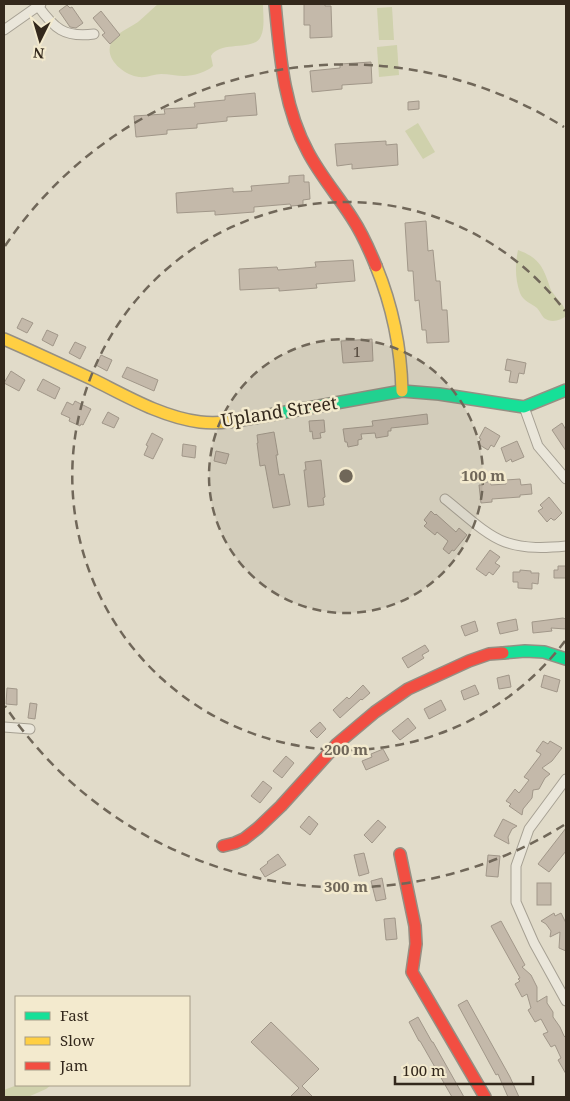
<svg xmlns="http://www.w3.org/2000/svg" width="570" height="1101" font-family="'Noto Serif',serif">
<rect width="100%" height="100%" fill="#e1dbc9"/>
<g fill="#cfd1ac">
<path d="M 158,4 L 263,4 C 263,14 265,27 261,36 C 255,52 221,40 211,56 L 213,66 C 207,72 193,76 184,76 C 177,76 169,74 161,74 C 154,74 147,78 139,77 C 124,75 104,59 111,43 C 116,33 129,28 138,22 C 145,16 151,10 158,4 Z"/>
<polygon points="392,7 394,40 379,40 377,8"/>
<polygon points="397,45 399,75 379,77 377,47"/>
<polygon points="418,123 435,152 423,159 405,131"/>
<path d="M 518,250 C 534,256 541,262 547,279 C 549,283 550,290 553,293 C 558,301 566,305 566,316 C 560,321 551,323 544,318 C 541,315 540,311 537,308 C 531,303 523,301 520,293 C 515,279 515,264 518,250 Z"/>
<polygon points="17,1085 51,1085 46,1089 28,1097 4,1097 4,1090"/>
</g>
<g fill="#c4b9aa" stroke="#a19789">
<polygon points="304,4 325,4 325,6 331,6 332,37 310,38 310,25 304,25"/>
<polygon points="67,5 70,8 72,7 83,23 76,28 70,27 59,11"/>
<polygon points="101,11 120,35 110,44 102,35 105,33 93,18"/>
<polygon points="371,62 372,83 342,85 342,89 312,92 310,71 340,68 340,64"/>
<polygon points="255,93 257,115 227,117 227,121 197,124 197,128 167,130 167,134 136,137 134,116 165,114 164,109 195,107 194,103 225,100 225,96"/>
<polygon points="419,101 419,109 408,110 408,102"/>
<polygon points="386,141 386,145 397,144 398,165 352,169 352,164 337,166 335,144"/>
<polygon points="304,175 304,182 309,182 310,199 303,200 303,205 291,206 290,204 254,207 254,212 215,215 215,211 177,213 176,193 233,188 233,192 252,191 251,186 289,183 289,176"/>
<polygon points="426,221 428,251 433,250 436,281 440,281 442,310 447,310 449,342 427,343 426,330 422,330 419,300 415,301 413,271 408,271 405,223"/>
<polygon points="353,260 355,281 316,284 317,288 279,291 279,288 240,290 239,269 277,267 278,270 292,269 316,267 315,262"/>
<polygon points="22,318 33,323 27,333 17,328"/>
<polygon points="47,330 58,335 53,346 42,340"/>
<polygon points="372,339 373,361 343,363 341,341"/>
<polygon points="75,342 86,347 80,359 69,353"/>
<polygon points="101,355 112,360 107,371 96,365"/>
<polygon points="507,359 526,363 524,374 519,373 517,383 509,382 511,371 505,370"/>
<polygon points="127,367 158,380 154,391 122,377"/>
<polygon points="11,371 25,380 19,391 4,383"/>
<polygon points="43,379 60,388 55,399 37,390"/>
<polygon points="75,401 91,409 83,425 81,424 80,426 69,421 70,418 61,414 67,402 73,405"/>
<polygon points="108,412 119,418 114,428 102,423"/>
<polygon points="427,414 428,424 391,428 391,431 388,431 388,436 376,438 375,433 361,434 362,439 358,440 358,445 348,447 347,442 345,442 343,429 373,426 372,421"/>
<polygon points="324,420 325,432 320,433 321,438 313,439 312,431 310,432 309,421"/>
<polygon points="562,423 566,430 566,451 552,430"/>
<polygon points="485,427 500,436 494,447 491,445 488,450 478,444 481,439 479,438"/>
<polygon points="274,432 278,455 276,455 279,475 284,474 290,505 273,508 265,465 260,466 257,443 258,443 257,435"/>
<polygon points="152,433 163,439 153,459 144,455 148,446 146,445"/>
<polygon points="517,441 524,457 512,462 511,459 506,462 501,448"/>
<polygon points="183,444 196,446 195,458 182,456"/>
<polygon points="216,451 229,454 226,464 214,461"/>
<polygon points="321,460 325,497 323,498 324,505 308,507 304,470 306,470 305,462"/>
<polygon points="520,479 521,485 531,484 532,494 520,495 520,497 492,499 492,502 481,503 479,485 483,485 483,482 490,482 491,485 506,484 506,480"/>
<polygon points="549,497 562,513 555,520 553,520 551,518 547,522 538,511 543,508 540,505"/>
<polygon points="431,511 435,515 436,514 456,532 459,528 467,535 454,551 452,550 449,554 443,549 448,541 437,532 435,535 424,526 427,523 424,520"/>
<polygon points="490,550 500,557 495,563 500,566 493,575 489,572 486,576 476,569"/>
<polygon points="558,566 566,566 566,578 554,578 554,570 558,570"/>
<polygon points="520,570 531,571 531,573 539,573 538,584 532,583 532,589 518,588 518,582 513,582 513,572 520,572"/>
<polygon points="563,618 566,619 566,629 551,628 552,631 533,633 532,622"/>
<polygon points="516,619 518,630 500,634 497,623"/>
<polygon points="475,621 478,631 465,636 461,626"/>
<polygon points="425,645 429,651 422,655 424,658 408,668 402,658"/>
<polygon points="509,675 511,687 499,689 497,678"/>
<polygon points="544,675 560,680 557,692 541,687"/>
<polygon points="363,685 370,693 362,700 361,699 340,718 333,710 347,697 349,699"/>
<polygon points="475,685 479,694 464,700 461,691"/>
<polygon points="7,688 17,689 17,705 6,704"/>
<polygon points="441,700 446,710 429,719 424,709"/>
<polygon points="30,703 37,704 35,719 28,718"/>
<polygon points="408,718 416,728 400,740 392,731"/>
<polygon points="320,722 326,729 317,738 310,731"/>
<polygon points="543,741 548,744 550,741 562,748 552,761 542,768 550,774 545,778 539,789 533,790 532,798 523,809 522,815 509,806 511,804 506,801 515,789 519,793 529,780 524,777 540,756 541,754 536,751"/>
<polygon points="383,749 389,760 366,770 362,761 372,757 371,754"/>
<polygon points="286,756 294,763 282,778 273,771"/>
<polygon points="263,781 272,788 260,803 251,796"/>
<polygon points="309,816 318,824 310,835 300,827"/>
<polygon points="503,819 517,826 512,829 508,837 509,844 494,836"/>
<polygon points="378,820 386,827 372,843 364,835"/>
<polygon points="566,828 566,851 549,872 538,864"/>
<polygon points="364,853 369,873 359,876 354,855"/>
<polygon points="278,854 286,865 265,877 260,869 268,863 267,862"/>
<polygon points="488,855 500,856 498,877 486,876"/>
<polygon points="382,878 386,899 376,901 371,881"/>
<rect x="537" y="883" width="14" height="22"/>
<polygon points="554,913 555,916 561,913 566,923 566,951 559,948 560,932 550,937 551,931 546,924 541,921"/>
<polygon points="395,918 397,939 386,940 384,919"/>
<polygon points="501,921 525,965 522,967 531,975 537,987 537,1002 547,996 547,1003 553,1012 553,1017 560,1027 564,1036 566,1038 566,1074 558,1060 561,1058 555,1045 551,1047 543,1034 548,1032 541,1019 535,1022 528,1010 531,1008 527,994 522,997 515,984 520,981 518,979 520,978 491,926"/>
<polygon points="467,1000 510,1077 519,1097 508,1097 498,1074 496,1075 458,1005"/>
<polygon points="418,1017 432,1042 433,1042 464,1097 452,1097 420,1041 419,1041 409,1022"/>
<polygon points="271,1022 319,1069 302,1086 313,1097 290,1097 299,1088 251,1042"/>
</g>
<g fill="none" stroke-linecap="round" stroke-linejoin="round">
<defs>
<g id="street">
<path d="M 38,6 C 54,28 64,38 94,34"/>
<polyline points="4,30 41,4"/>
<polyline points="524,407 538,446 566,479"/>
<path d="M 445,499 C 462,512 485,535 505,542 C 525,549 546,548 566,546"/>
<polyline points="4,727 30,729"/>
<polyline points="566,779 529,829 516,866 516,902 534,943 566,1001"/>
</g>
<g id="fast">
<polyline points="275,414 402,391 439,394 524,407 566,390"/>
<polyline points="503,653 525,651 544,652 566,659"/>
</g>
<g id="slow">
<path d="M 376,266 C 392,305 401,349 402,391"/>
<path d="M 4,339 C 34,352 64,366 94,380 C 128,397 162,417 200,422 C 225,425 251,418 275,414"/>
</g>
<g id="jam">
<path d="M 275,4 C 280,54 283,106 308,152 C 320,175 338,196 352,218 C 362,233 369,249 376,266"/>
<polyline points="223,846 235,843 244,839 258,828 281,806 337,744 375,712 408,689 469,661 489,654 503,653"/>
<polyline points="400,854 415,926 416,944 412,972 485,1097"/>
</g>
</defs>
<use href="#street" stroke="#a6a093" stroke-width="11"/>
<use href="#fast" stroke="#958f83" stroke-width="14"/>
<use href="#slow" stroke="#958f83" stroke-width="14"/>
<use href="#jam" stroke="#958f83" stroke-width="14"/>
<use href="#street" stroke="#eae6da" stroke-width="9"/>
<use href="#fast" stroke="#16e098" stroke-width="11"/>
<use href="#slow" stroke="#ffcf43" stroke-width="11"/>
<use href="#jam" stroke="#f24e42" stroke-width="11"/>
</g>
<circle cx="346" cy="476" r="137" fill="#706759" fill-opacity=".12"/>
<g fill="none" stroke="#706759" stroke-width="2.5" stroke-dasharray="9 6">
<circle cx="346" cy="476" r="137"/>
<path d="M565 641A274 274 0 1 1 565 311"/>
<path d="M564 825A411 411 0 0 1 5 706M5 246A411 411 0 0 1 564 127"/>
</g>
<g text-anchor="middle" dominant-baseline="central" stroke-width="5" stroke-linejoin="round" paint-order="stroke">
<g font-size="15" fill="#574c40">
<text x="357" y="351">1</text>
</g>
<g font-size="18" fill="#33281c" stroke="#f3eace">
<text transform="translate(279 411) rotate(-9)">Upland Street</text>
</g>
</g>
<circle cx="346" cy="476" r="8" fill="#706759" stroke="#f3eace" stroke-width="2.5"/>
<g font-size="15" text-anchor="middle" font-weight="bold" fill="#706759" stroke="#f3eace" stroke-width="5" stroke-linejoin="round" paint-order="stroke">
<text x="483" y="481">100 m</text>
<text x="346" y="755">200 m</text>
<text x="346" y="892">300 m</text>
</g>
<rect width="570" height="1101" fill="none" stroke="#33281c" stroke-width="10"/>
<rect x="15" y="996" width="175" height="90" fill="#f3eace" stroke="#a69c87"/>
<rect x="25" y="1012" width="25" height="8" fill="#16e098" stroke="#a69c87"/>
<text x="60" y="1021" font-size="15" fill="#33281c">Fast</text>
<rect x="25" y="1037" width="25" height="8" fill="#ffcf43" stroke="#a69c87"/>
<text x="60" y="1046" font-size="15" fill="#33281c">Slow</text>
<rect x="25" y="1062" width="25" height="8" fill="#f24e42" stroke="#a69c87"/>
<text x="60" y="1071" font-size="15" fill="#33281c">Jam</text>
<g transform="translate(40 40) rotate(185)" stroke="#f3eace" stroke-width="4" paint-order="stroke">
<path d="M0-4L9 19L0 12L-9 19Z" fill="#33281c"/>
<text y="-8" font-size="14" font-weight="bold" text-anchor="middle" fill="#33281c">N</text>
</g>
<path d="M395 1076v8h138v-8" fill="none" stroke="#33281c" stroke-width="2.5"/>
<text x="402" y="1076" font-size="15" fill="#33281c" stroke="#f3eace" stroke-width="4" paint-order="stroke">100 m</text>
</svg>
